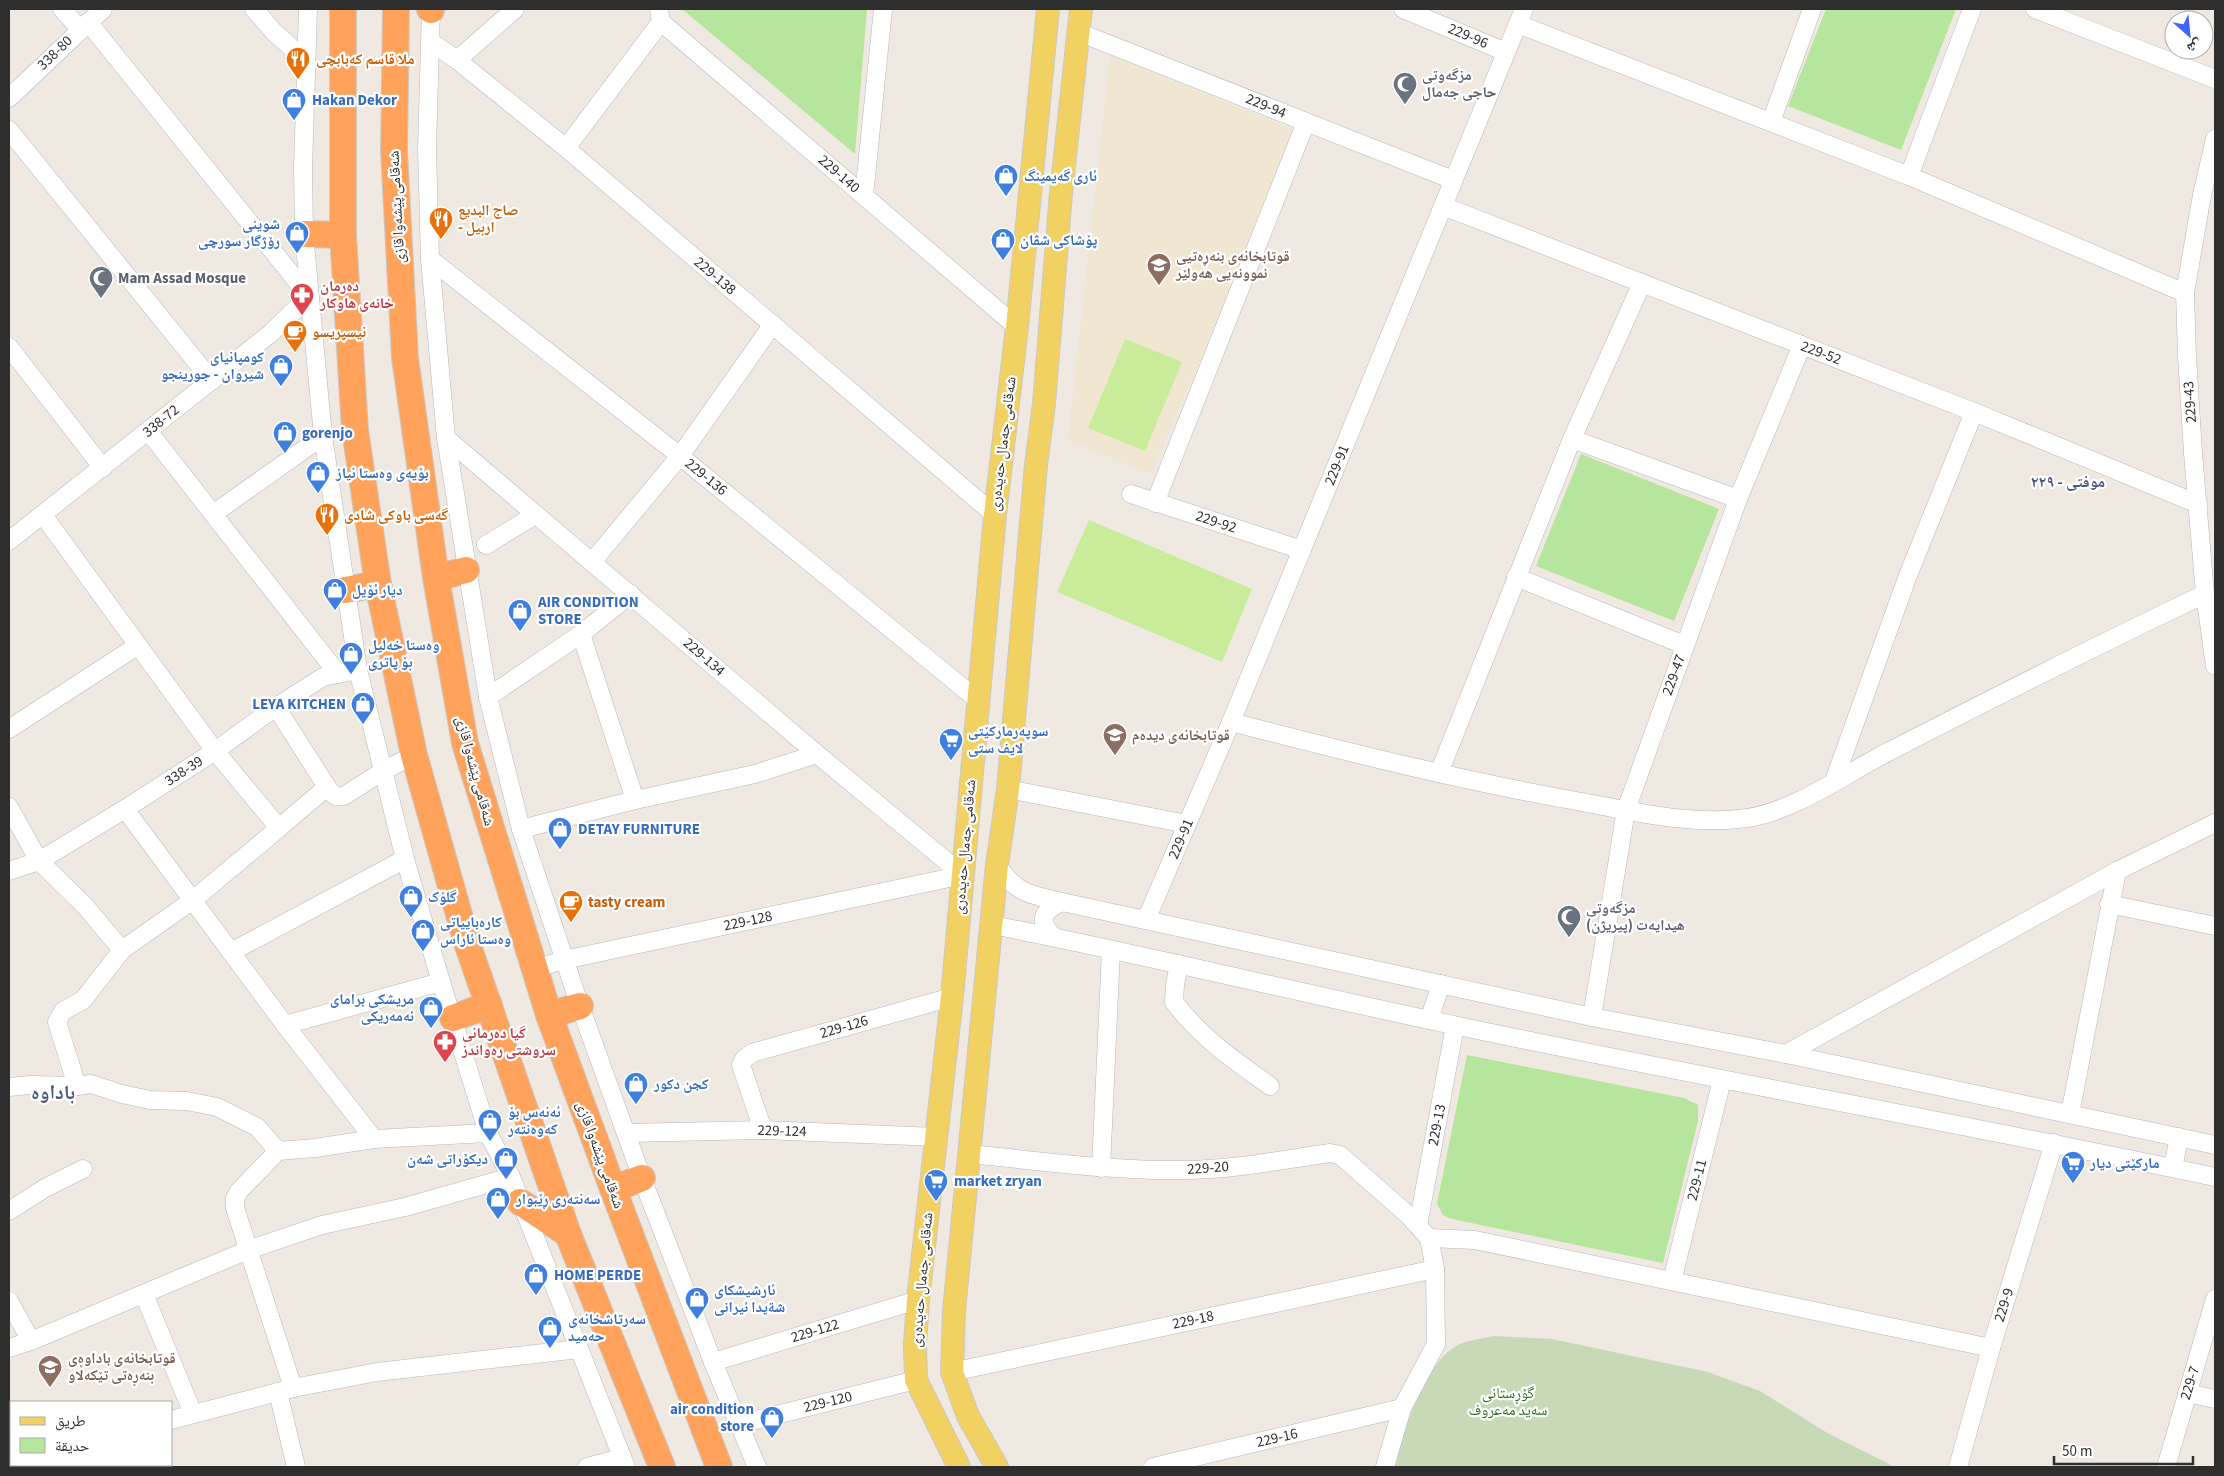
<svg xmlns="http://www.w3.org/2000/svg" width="2224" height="1476" font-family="'Source Sans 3','Noto Naskh Arabic',sans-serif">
<rect width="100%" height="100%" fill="#efe9e1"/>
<polygon fill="#f0e6d1" points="1110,55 1301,133 1150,474 1068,440"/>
<g fill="#b6e59e">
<polygon points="682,9 867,9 855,154"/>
<polygon points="1826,9 1956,9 1901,150 1788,106"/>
<polygon points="1581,454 1719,509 1674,621 1536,566"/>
<polygon points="1467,1055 1684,1098 1698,1105 1698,1121 1663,1263 1452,1219 1443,1215 1437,1204"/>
</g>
<path fill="#c8d9b8" d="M 1494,1336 L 1552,1339 L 1708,1372 L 1760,1391 L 1829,1434 L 1895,1467 L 1394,1467 C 1404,1432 1424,1360 1460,1344 C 1471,1340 1483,1338 1494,1336 Z"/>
<g fill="#c9ec9a">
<polygon points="1125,339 1182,362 1145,451 1088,428"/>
<polygon points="1089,520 1252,589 1222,662 1057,592"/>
</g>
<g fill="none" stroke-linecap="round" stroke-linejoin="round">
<defs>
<g id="minor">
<polyline points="62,9 80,29"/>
<polyline points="254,9 273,31 306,61"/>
<polyline points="308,9 303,168 304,234 323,436 358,670 405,859 441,982 488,1133 511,1177 626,1467"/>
<polyline points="431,9 427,149 430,259 446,438 488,697 521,829 580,1006 642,1178 713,1362 757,1467"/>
<polyline points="1403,9 1506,52"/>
<polyline points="2035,9 2215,79"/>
<polyline points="661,22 1017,327"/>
<polyline points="1518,24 1909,176 2185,293"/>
<polyline points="1078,32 1453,180"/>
<polyline points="431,42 457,60 566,148 995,515"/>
<polyline points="457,60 515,9"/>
<polyline points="9,98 103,9"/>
<polyline points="1771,122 1812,9"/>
<polyline points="9,130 212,381"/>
<polyline points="2215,139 2202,195 2185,293 2187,356 2193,453 2205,594 2215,666"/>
<polyline points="566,148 661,22 659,9"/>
<polyline points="1909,176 1972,9"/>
<polyline points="864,196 883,9"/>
<polyline points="1443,206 1974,412 2198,504"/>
<polyline points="430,259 680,456 979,701"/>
<polyline points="9,347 103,468"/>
<polyline points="149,432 338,674"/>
<polyline points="446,438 817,754 963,875"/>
<polyline points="1572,439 1738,499"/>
<polyline points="1131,494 1302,550"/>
<polyline points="1155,503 1306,122"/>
<polyline points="213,514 323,436"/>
<polyline points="43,515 215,751 279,828 193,900 122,950 83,1000 63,1011 57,1022 77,1086"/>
<polyline points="9,541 271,333 309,296 88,22"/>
<polyline points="486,545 535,515"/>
<polyline points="592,562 680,456 773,324"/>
<polyline points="1516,577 1684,645"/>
<polyline points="581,634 635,800"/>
<polyline points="488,697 581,634 631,594"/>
<path d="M 276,707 L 327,787 C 332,794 335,798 344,796 L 383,771 L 414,755"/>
<path d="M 1231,722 C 1347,752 1463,781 1582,802 C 1635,812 1693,826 1747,818 C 1795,811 1845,774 1888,752 C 1993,698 2099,644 2205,594"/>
<polyline points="9,729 137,646"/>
<polyline points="1439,773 1572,439 1642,283"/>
<polyline points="1834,781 1907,578 1974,412"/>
<polyline points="1008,789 1187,824"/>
<polyline points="9,807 39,861 85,906 122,950"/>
<polyline points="125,809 285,1025 374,1139"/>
<polyline points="279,828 327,787"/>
<polyline points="521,829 635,800 755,774 817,754"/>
<path d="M 997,865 C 1018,895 1029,894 1062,902 L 1592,1017 L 1786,1054 L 2215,1145"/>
<polyline points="9,871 39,861 125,809 215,751 276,707 323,677 358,670"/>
<polyline points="2109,904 2215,926"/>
<polyline points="1146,920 1231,722 1524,9"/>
<path d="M 992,925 C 1148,955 1303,994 1458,1026 C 1710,1079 1964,1124 2215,1177"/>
<path d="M 1054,937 C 1037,921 1042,911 1062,902"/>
<polyline points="231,952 405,859"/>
<path d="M 1179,964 L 1175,985 L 1174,1002 C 1201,1038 1234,1060 1270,1086"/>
<polyline points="534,969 564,960 963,875"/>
<polyline points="1592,1017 1626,810 1738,499 1802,345"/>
<polyline points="1429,1020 1441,984"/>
<polyline points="285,1025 441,982"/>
<polyline points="1786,1054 2117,871 2215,823"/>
<polyline points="9,1087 30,1085 77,1086 91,1084 122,1094 150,1100 187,1101 217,1107 257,1127 278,1151 315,1148 374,1139 488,1133"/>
<polyline points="2070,1114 2117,871"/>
<polyline points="763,1130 741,1065 744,1059 752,1053 952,997"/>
<polyline points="626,1133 763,1130 937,1137"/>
<polyline points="278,1151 239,1191 235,1198 235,1208 293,1388"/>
<path d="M 970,1154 C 1041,1161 1111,1171 1183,1170 C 1232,1170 1281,1160 1330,1153 L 1340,1155 L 1408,1215 L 1429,1238 L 1435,1269 L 1436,1344 L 1402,1408 L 1385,1467"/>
<polyline points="1101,1168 1111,950"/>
<polyline points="2173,1168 2179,1137"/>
<polyline points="9,1211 45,1188 83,1169"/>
<polyline points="1418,1225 1455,1026"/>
<polyline points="1429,1238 1475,1240 1991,1348"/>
<polyline points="1672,1281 1722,1080"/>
<polyline points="144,1294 193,1414"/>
<polyline points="9,1301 31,1341"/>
<polyline points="9,1348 31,1341 248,1250 322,1225 405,1207 511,1177"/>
<polyline points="713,1362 918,1300"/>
<polyline points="952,1372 1435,1269"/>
<polyline points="278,1392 296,1467"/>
<polyline points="2187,1393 2215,1399"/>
<polyline points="9,1415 11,1422"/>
<polyline points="171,1420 293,1388 377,1372 579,1349"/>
<polyline points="740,1424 916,1380"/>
<polyline points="18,1467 24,1465"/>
<polyline points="587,1467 622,1458"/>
<polyline points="1153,1467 1402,1408"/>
<polyline points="1958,1467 1991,1348 2054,1143"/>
<polyline points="2166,1467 2215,1299"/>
</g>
<g id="major">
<polyline points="959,1467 916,1380 915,1345 918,1300 952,997 995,515 1017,327 1048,9"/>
<polyline points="997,1467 968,1416 952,1372 954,1311 997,865 1008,789 1036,465 1044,404 1061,193 1081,9"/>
</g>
<g id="highway">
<polyline points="343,9 343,235 355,430 378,584 414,755 467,943 568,1234 662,1467"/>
<polyline points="396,9 394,151 405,358 436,578 465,743 549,1015 613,1189 719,1467"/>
<polyline points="430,9 431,10"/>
<polyline points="304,234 343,235"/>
<polyline points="436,578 466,570"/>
<polyline points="345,590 378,584"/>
<polyline points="549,1015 580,1006"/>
<polyline points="453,1018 489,1005"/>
<polyline points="613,1189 642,1178"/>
<polyline points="520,1202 568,1234"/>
</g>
</defs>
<use href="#minor" stroke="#b4b7c1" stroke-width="19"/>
<use href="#major" stroke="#c9c9c9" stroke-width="24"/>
<use href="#highway" stroke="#c9c9c9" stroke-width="28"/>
<use href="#minor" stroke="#fff" stroke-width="18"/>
<use href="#major" stroke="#f2d163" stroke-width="22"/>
<use href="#highway" stroke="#ffa35c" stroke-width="26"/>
</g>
<defs>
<symbol id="restaurant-pin" viewBox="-11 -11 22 30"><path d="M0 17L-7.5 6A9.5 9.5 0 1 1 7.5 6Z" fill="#e8710a" stroke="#fff"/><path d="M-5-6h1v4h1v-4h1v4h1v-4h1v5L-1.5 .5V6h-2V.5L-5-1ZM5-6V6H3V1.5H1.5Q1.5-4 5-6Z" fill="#fff"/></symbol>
<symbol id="mosque-pin" viewBox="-11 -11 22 30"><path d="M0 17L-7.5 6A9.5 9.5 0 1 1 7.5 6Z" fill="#6b7280" stroke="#fff"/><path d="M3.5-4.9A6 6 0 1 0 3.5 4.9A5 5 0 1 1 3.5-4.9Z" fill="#fff"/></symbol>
<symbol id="shop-pin" viewBox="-11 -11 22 30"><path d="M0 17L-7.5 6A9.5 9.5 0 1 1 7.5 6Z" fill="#3f7fe0" stroke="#fff"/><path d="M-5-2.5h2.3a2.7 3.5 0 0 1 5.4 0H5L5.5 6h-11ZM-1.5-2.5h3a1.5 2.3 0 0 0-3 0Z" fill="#fff"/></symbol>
<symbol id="school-pin" viewBox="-11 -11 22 30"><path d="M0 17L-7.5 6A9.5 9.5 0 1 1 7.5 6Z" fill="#8d6e63" stroke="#fff"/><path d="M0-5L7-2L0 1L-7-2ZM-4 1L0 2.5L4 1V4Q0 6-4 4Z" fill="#fff"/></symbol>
<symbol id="pharmacy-pin" viewBox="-11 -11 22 30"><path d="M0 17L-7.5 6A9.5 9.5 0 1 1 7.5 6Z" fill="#e0444e" stroke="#fff"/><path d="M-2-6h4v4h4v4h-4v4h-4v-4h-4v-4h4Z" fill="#fff"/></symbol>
<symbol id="cafe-pin" viewBox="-11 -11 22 30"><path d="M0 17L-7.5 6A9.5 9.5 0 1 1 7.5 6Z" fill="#e8710a" stroke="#fff"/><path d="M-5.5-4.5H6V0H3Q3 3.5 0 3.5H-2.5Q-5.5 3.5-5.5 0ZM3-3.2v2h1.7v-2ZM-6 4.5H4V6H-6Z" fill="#fff"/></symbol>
<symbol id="supermarket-pin" viewBox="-11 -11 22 30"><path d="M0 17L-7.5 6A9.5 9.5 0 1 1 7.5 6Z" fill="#3f7fe0" stroke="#fff"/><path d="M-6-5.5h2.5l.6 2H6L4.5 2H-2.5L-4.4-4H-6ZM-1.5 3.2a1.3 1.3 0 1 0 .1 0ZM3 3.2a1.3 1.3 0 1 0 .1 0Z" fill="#fff"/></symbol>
</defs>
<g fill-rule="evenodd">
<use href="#restaurant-pin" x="284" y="45" width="28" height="38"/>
<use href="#mosque-pin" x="1391" y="70" width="28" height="38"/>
<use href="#shop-pin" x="280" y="86" width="28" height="38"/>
<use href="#shop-pin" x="992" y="162" width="28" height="38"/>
<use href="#restaurant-pin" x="427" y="205" width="28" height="38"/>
<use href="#shop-pin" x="283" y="219" width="28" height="38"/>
<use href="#shop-pin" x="989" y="226" width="28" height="38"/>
<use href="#school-pin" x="1145" y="251" width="28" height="38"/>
<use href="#mosque-pin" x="87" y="264" width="28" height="38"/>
<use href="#pharmacy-pin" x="288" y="281" width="28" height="38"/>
<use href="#cafe-pin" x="281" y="318" width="28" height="38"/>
<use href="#shop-pin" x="267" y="352" width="28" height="38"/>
<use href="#shop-pin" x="271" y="419" width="28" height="38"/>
<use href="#shop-pin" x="304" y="459" width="28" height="38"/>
<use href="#restaurant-pin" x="313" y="501" width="28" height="38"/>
<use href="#shop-pin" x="321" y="576" width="28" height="38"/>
<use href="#shop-pin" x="506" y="597" width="28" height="38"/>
<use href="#shop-pin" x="337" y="640" width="28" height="38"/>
<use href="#shop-pin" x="349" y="690" width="28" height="38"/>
<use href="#school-pin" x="1101" y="721" width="28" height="38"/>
<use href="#supermarket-pin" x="937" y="726" width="28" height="38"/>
<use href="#shop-pin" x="546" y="815" width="28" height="38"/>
<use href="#shop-pin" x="397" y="883" width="28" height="38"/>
<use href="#cafe-pin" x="557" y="888" width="28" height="38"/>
<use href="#mosque-pin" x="1555" y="903" width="28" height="38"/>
<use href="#shop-pin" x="409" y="917" width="28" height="38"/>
<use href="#shop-pin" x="417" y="994" width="28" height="38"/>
<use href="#pharmacy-pin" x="431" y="1028" width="28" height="38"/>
<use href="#shop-pin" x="622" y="1070" width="28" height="38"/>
<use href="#shop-pin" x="476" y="1107" width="28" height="38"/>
<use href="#shop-pin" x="492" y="1145" width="28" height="38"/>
<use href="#supermarket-pin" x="2059" y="1149" width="28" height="38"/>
<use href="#supermarket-pin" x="922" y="1167" width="28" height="38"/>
<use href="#shop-pin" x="484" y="1185" width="28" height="38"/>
<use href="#shop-pin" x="522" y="1261" width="28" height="38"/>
<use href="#shop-pin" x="683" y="1285" width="28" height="38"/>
<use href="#shop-pin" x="536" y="1314" width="28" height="38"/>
<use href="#school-pin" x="36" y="1353" width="28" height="38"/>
<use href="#shop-pin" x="758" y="1404" width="28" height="38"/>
</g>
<g text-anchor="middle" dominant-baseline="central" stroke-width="4.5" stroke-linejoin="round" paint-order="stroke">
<g font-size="15" fill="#2e2e2e" stroke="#fff">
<text transform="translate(1468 36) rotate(23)">229-96</text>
<text transform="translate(55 53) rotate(-44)">338-80</text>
<text transform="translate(1266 106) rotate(22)">229-94</text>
<text transform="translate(839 174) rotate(41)">229-140</text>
<text transform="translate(397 207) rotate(-93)">شەقامی پێشەوا قازی</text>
<text transform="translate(715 276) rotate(40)">229-138</text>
<text transform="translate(1821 353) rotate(21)">229-52</text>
<text transform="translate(2190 402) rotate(-94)">229-43</text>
<text transform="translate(161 421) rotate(-39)">338-72</text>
<text transform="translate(1003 444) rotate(-83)">شەقامی جەمال حەیدەری</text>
<text transform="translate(1337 465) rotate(-68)">229-91</text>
<text transform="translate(706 477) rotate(39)">229-136</text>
<text transform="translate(1216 522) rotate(18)">229-92</text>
<text transform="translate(704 657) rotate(41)">229-134</text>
<text transform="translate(1674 675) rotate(-70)">229-47</text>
<text transform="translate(184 771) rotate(-33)">338-39</text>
<text transform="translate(475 771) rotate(75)">شەقامی پێشەوا قازی</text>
<text transform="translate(1181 839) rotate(-67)">229-91</text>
<text transform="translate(965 847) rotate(-85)">شەقامی جەمال حەیدەری</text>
<text transform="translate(748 921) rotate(-12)">229-128</text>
<text transform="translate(844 1027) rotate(-16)">229-126</text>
<text transform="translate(1437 1125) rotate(-79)">229-13</text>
<text transform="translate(782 1131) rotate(2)">229-124</text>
<text transform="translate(600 1155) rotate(70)">شەقامی پێشەوا قازی</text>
<text transform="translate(1208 1168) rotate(-4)">229-20</text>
<text transform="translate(1697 1180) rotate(-76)">229-11</text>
<text transform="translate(922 1280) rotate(-85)">شەقامی جەمال حەیدەری</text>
<text transform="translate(2004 1305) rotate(-73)">229-9</text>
<text transform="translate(1193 1320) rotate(-12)">229-18</text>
<text transform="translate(815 1331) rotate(-17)">229-122</text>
<text transform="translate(2190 1383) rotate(-73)">229-7</text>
<text transform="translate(828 1402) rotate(-14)">229-120</text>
<text transform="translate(1277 1438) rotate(-13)">229-16</text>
</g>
<g font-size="15" font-weight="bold" fill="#c56008" stroke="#fff" text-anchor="start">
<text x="316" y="59">ملا قاسم کەبابچی</text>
<text x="458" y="210">صاج البديع<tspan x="458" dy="17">- اربيل</tspan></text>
<text x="312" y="332">نيسپريسو</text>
<text x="344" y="515">گەسی باوکی شادی</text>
<text x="588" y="902">tasty cream</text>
</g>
<g font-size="15" font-weight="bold" fill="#5b616d" stroke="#fff" text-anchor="start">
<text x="1422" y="75">مزگەوتی<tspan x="1422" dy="17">حاجی جەمال</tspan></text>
<text x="118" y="278">Mam Assad Mosque</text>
<text x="1586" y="908">مزگه‌وتی<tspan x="1586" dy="17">هیدایه‌ت (پیریژن)</tspan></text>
</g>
<g font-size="15" font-weight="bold" fill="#366cbe" stroke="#fff" text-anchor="start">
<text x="312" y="100">Hakan Dekor</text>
<text x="1024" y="176">ئاری گەیمینگ</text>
<text x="280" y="224" text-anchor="end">شوينی<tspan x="280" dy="17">رۆژگار سورچی</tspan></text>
<text x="1020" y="240">پۆشاکی شڤان</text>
<text x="264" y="357" text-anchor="end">كومپانیای<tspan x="264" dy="17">شیروان - جورینجو</tspan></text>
<text x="302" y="433">gorenjo</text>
<text x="336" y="473">بۆیەی وەستا نیاز</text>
<text x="352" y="590">دیار ئۆیل</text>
<text x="538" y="602">AIR CONDITION<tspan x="538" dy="17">STORE</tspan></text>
<text x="368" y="645">وەستا خەلیل<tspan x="368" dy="17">بۆ پاتری</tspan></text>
<text x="346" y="704" text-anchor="end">LEYA KITCHEN</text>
<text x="968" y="731">سوپەرمارکێتی<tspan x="968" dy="17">لایف ستی</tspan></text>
<text x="578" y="829">DETAY FURNITURE</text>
<text x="428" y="897">گلۆک</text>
<text x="440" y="922">کارەباییاتی<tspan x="440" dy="17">وەستا ئاراس</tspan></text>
<text x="414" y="999" text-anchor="end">مریشکی برامای<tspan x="414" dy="17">ئەمەریکی</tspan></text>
<text x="654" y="1084">كجن دكور</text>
<text x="508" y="1112">ئەنەس بۆ<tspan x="508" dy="17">کەوەنتەر</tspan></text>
<text x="488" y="1159" text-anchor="end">دیکۆراتی شەن</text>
<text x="2090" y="1163">مارکێتی دیار</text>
<text x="954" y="1181">market zryan</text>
<text x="516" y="1199">سەنتەری ڕێبوار</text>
<text x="554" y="1275">HOME PERDE</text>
<text x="714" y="1290">ئارشيشكاى<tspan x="714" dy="17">شةيدا ئيرانى</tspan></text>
<text x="568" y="1319">سەرتاشخانەی<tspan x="568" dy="17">حەمید</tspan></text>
<text x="754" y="1409" text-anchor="end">air condition<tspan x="754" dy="17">store</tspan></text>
</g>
<g font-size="15" font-weight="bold" fill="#785e54" stroke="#fff" text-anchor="start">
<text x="1176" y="256">قوتابخانەی بنەڕەتیی<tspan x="1176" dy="17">نموونەیی هەولێر</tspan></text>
<text x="1132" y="735">قوتابخانەی دیدەم</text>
<text x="68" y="1358">قوتابخانەی باداوەی<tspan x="68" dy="17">بنەڕەتی تێکەڵاو</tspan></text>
</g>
<g font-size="15" font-weight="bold" fill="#be3a42" stroke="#fff" text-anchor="start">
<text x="320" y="286">دەرمان<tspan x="320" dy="17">خانەی هاوکار</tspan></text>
<text x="462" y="1033">گیا دەرمانی<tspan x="462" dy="17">سروشتی رەواندز</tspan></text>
</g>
<g font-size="15" fill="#2c6e1b" stroke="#fff">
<text x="1508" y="1393">گۆڕستانی<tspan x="1508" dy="17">سەید مەعروف</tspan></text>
</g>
<g font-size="16" font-weight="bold" fill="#4d5680" stroke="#fff">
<text x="2068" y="482">موفتی - ٢٢٩</text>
</g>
<g font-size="20" font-weight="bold" fill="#4d5680" stroke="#fff">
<text x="53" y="1093">باداوە</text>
</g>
</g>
<rect width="2224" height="1476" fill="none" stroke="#2e2e2e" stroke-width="20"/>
<rect x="10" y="1401" width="162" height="65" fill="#ffffff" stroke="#ababab"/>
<rect x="20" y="1417" width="25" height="8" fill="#f2d163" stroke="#ababab"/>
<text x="55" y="1426" font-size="15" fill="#2e2e2e">طريق</text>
<rect x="20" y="1438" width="25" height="15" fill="#b6e59e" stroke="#ababab"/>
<text x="55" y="1451" font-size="15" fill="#2e2e2e">حديقة</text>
<g transform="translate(2189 35) rotate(153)"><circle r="24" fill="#ffffff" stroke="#ababab"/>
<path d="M0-4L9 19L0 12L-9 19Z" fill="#4264fb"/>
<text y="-8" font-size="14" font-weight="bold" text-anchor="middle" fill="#2e2e2e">ش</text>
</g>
<path d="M2054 1456v8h139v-8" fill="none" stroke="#2e2e2e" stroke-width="2.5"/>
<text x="2062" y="1456" font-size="15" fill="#2e2e2e" stroke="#ffffff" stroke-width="4" paint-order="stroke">50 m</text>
</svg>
